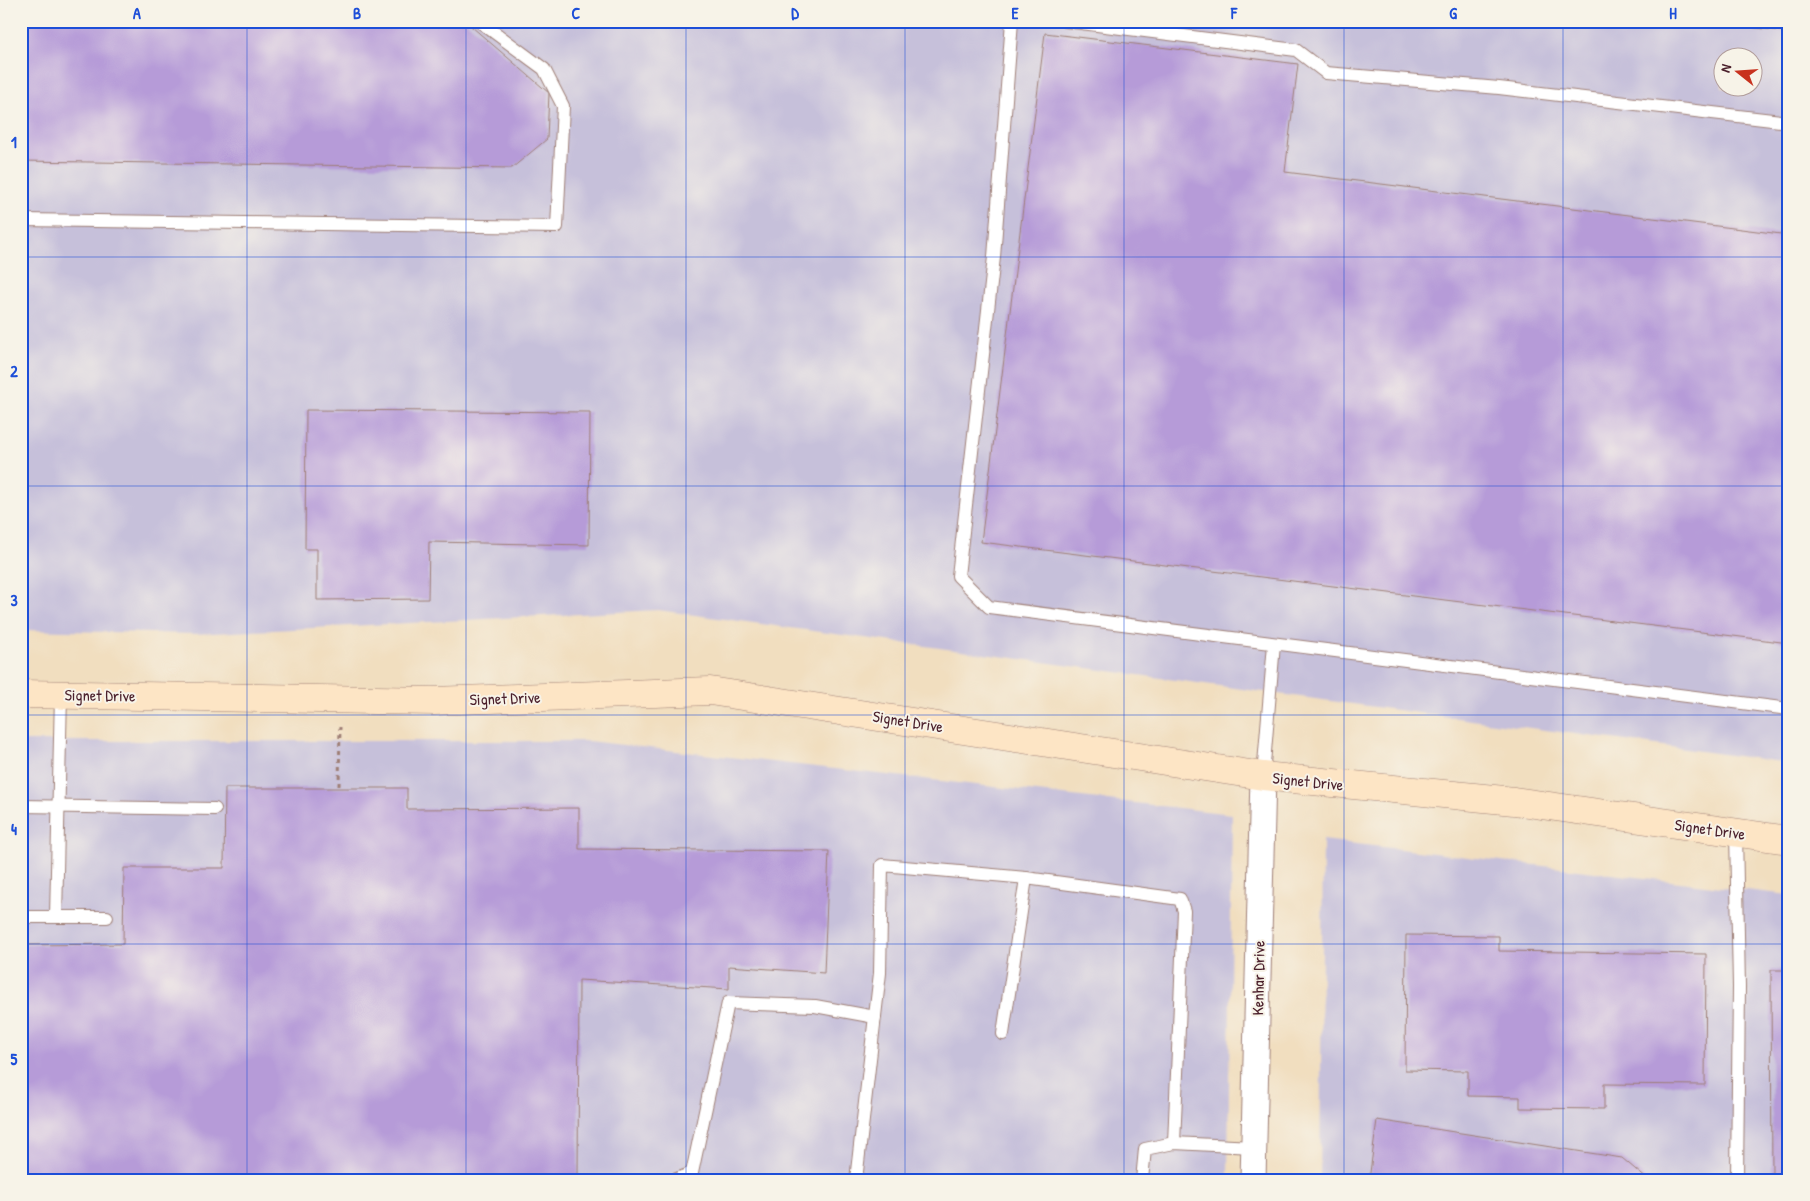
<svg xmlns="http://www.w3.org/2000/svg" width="1810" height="1201" font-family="'Patrick Hand',sans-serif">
<rect width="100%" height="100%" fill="#f7f3e8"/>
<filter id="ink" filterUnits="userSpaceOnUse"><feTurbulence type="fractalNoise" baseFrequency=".02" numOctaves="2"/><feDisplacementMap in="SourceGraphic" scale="10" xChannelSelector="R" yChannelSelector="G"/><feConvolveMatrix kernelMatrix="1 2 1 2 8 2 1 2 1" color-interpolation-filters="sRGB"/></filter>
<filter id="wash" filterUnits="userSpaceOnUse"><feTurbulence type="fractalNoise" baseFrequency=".0096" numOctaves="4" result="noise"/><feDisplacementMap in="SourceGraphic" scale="20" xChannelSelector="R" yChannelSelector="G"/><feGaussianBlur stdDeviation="1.12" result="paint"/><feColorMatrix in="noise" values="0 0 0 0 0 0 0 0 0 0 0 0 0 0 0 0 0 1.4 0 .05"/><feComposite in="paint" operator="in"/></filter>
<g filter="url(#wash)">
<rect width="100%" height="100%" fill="#f1debf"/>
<g fill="#c6c0da" fill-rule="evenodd">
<path d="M 21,21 L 1789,21 L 1789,763 L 658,610 L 195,634 L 21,630 ZM 1722,58 L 1752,58 L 1752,88 L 1722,88 Z"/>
<polygon points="21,741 588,741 1232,814 1228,1180 21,1180"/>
<polygon points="1323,840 1789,895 1789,1180 1320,1180"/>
</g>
<g id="blocks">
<g fill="#b69bd8">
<polygon points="21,21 465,21 549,93 547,139 512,168 21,161"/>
<polygon points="1708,21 1789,21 1789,32 1708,22"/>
<polygon points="1045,33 1298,64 1285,172 1789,235 1789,643 981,542"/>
<polygon points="306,410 590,412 589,545 429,542 428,599 317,600 317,549 305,549"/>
<polygon points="225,788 407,788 407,809 579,808 579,849 829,851 824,973 729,966 729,989 579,980 578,1180 21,1180 21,945 123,944 124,868 224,868"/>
<polygon points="1406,935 1499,936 1499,951 1706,954 1705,1085 1604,1084 1604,1109 1520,1108 1520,1097 1468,1096 1468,1071 1405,1070"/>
<polygon points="1771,970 1789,970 1789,1180 1772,1180"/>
<polygon points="1377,1120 1622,1158 1648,1180 1369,1180"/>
</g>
</g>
</g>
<g filter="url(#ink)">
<use href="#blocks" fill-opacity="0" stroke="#9e7e75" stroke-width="1"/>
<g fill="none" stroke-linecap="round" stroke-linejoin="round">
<defs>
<g id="lane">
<polyline points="1012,21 994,257 958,576 989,607 1789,709"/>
<polyline points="1065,21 1296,50 1326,73 1499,88 1789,122"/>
<polyline points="21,220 557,227 563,106 544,69 479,21"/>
<polyline points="1263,776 1274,644"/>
<polyline points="21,806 215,809"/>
<polyline points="1736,832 1739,987 1737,1180"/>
<polyline points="21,917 107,917"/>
<polyline points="56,917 61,694"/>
<polyline points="1003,1034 1026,878"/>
<polyline points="674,1180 692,1173 728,1003 815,1006 875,1017"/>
<polyline points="856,1180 880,973 882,865 1026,878 1180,899 1184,911 1174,1143"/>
<polyline points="1142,1180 1145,1149 1174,1143 1253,1147"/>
</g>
<polyline id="street" points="1253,1180 1263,776"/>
<polyline id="secondary" points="21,694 433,701 710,691 1263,776 1514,801 1789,840"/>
</defs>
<use href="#lane" stroke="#9e7e75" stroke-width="14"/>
<use href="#street" stroke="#9e7e75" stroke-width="27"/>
<use href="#secondary" stroke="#9e7e75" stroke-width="29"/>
<polyline stroke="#9e7e75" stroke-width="3" stroke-dasharray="4 4" stroke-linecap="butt" points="339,786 340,727"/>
<use href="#lane" stroke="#fff" stroke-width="12"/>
<use href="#street" stroke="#fff" stroke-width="25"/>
<use href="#secondary" stroke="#fde5c5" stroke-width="28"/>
</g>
</g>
<path fill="none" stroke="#1d4ed8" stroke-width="1" stroke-opacity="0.55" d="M 247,21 L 247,1180M 466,21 L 466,1180M 686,21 L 686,1180M 905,21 L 905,1180M 1124,21 L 1124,1180M 1344,21 L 1344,1180M 1563,21 L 1563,1180M 21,257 L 1789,257M 21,486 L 1789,486M 21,715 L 1789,715M 21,944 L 1789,944"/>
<g text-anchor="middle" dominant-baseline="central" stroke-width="4" stroke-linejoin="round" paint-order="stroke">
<g font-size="16" fill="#4a1f2b" stroke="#f7f3e8">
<text transform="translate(100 695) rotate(1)">Signet Drive</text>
<text transform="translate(505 698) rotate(-2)">Signet Drive</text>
<text transform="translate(908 721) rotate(9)">Signet Drive</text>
<text transform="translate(1308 781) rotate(6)">Signet Drive</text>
<text transform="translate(1710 829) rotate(8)">Signet Drive</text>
<text transform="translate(1258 978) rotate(-89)">Kenhar Drive</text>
</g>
</g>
<rect width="1810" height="1201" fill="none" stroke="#f7f3e8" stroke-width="55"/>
<g transform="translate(1738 72) rotate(287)"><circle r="24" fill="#f7f3e8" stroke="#b29e9c"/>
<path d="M0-4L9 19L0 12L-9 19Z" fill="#c8321e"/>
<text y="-8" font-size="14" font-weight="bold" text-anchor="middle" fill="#4a1f2b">N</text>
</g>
<rect x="28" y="28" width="1754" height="1146" fill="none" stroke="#1d4ed8" stroke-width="2"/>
<g font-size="16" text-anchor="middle" font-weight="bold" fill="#1d4ed8">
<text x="137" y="19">A</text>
<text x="357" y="19">B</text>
<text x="576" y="19">C</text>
<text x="795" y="19">D</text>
<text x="1015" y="19">E</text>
<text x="1234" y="19">F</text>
<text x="1453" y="19">G</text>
<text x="1673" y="19">H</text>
<text x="14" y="148">1</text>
<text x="14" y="377">2</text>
<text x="14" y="606">3</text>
<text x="14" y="835">4</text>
<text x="14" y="1065">5</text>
</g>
</svg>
